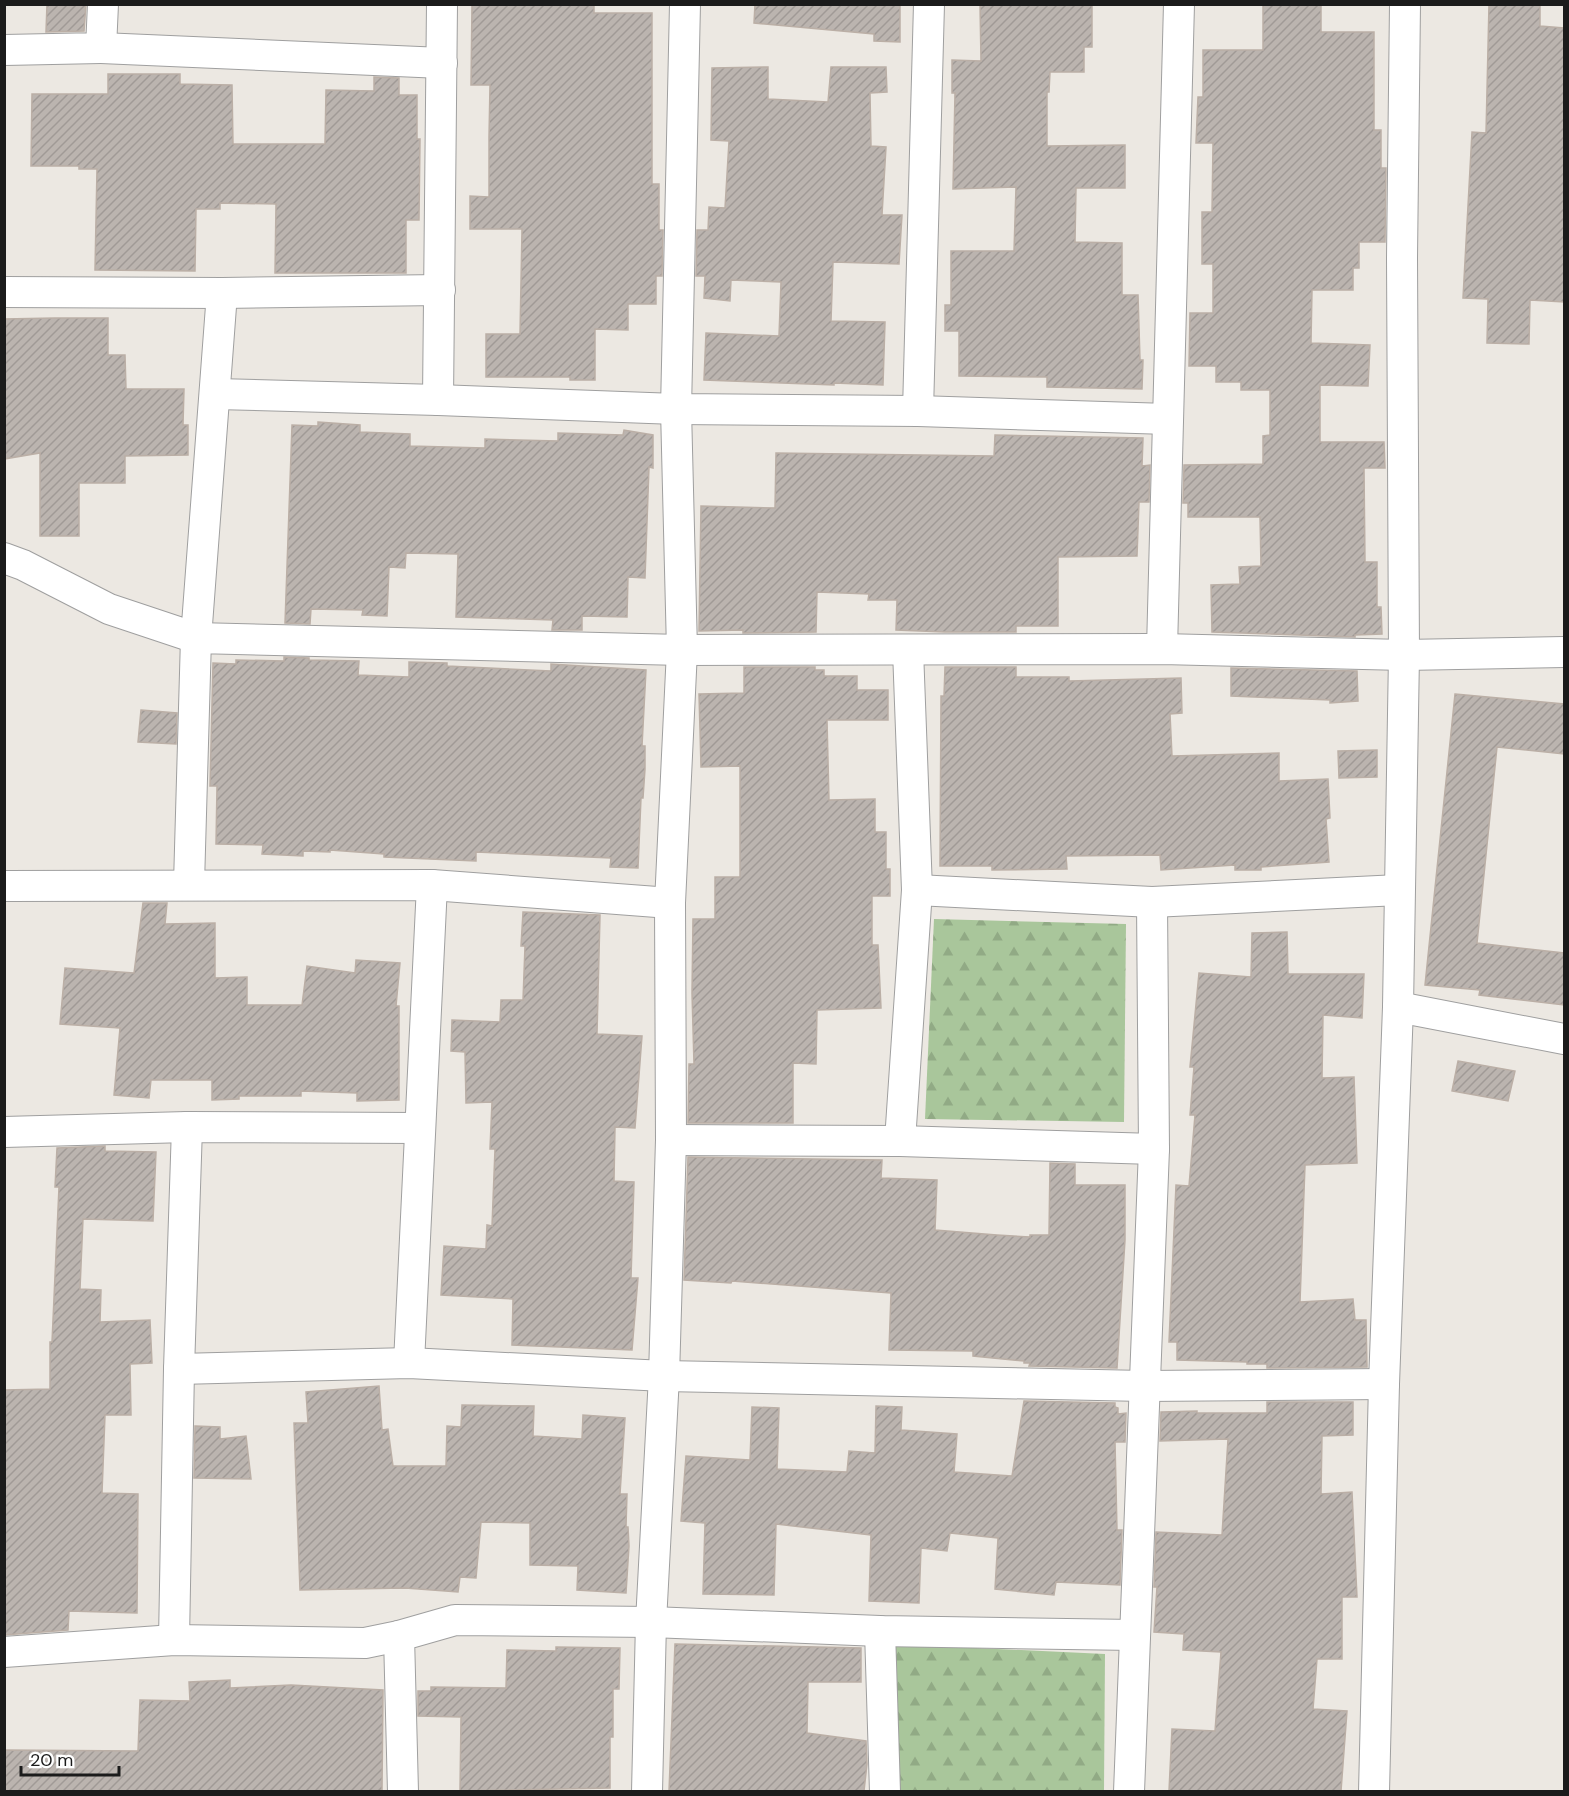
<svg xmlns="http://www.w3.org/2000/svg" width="1569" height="1796" font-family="'DM Sans',sans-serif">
<defs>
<pattern id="forest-firs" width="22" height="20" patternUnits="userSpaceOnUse" patternTransform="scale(1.5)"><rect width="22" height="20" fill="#a9c69b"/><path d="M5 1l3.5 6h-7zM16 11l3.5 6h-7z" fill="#91aa85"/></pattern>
<pattern id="building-hatch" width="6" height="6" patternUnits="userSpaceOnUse" patternTransform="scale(1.5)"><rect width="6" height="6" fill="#bbb4af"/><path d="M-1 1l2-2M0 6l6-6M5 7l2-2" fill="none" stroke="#a09a96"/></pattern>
</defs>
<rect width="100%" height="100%" fill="#ece8e2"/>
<g fill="url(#forest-firs)">
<polygon points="934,919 1126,924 1124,1122 925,1119"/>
<polygon points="892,1644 1105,1654 1104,1791 895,1791"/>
</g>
<g fill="url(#building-hatch)" stroke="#bbafa6" stroke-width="1.5">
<polygon points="47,4 86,4 84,31 46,32"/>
<polygon points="472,4 594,4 594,13 652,13 652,184 659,184 659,230 663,230 662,276 656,276 656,304 628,304 628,330 595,329 595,380 570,380 570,377 486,377 486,334 520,334 522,229 470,229 470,196 489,197 489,137 490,85 471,85"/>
<polygon points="755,4 900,4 900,42 874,41 874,34 754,23"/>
<polygon points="980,4 1092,4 1092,47 1084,47 1084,72 1050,72 1049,92 1047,92 1047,146 1125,145 1125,188 1076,188 1075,242 1122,243 1122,295 1138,295 1140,360 1143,360 1142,389 1047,387 1047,377 959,376 959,331 945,331 945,305 951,305 951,251 1014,251 1016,187 953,189 955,93 952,93 952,60 981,61"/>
<polygon points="1263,4 1321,4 1321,32 1374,32 1374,130 1381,130 1381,168 1386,168 1385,242 1359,242 1359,268 1353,268 1353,290 1312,290 1311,343 1370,345 1368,386 1320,385 1320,442 1384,442 1385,468 1364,468 1365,562 1377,562 1377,607 1381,607 1382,634 1355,635 1355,637 1212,632 1211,585 1240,584 1239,567 1261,566 1260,517 1188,517 1188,503 1183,503 1184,465 1263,464 1263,436 1270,435 1270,390 1241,390 1241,382 1216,382 1216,366 1189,366 1190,313 1213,313 1213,264 1202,264 1202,212 1212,212 1213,143 1196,143 1198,97 1203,97 1203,50 1263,50"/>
<polygon points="1489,4 1540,4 1540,26 1564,28 1564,302 1530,300 1529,344 1487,343 1488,299 1463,298 1472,132 1486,133"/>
<polygon points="768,67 768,99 828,102 831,67 886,67 887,92 870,93 871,146 886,147 882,215 902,215 899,264 833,262 831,321 885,322 883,385 834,383 834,385 704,380 706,333 779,336 781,282 731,280 730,301 704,298 705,276 696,276 697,230 708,230 709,207 725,208 729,141 711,140 712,68"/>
<polygon points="108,74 180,74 180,84 232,85 233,144 325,144 326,90 374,91 374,77 399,78 399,95 417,95 417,139 420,139 419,220 406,220 406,273 275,273 276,204 220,203 220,209 196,209 195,271 95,270 97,169 79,169 79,166 31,166 32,94 108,94"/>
<polygon points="55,318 108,318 108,355 125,355 126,389 184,389 183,425 188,425 188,455 125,456 125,483 79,483 79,536 40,536 40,453 4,459 4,319"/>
<polygon points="318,422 360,425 360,432 410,434 410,446 485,448 485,439 558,441 558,433 623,435 624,430 653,435 653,468 649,467 645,578 628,577 627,617 582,616 582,630 552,630 553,620 456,617 458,554 406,553 405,568 389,567 387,616 362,615 363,610 311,609 310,624 285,623 292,425 318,426"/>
<polygon points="995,435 1143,438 1142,466 1150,465 1149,502 1139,502 1137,556 1058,557 1058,626 1016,626 1016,632 945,632 896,630 897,600 868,600 869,594 817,592 816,632 743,633 743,630 699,631 701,506 775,508 776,453 994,456"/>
<polygon points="284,657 309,658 309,660 359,661 358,675 409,677 409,662 447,663 447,666 551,671 551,664 646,670 642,746 645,746 645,769 643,798 641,798 638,868 610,867 611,858 476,852 476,861 384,857 384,854 330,850 330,852 303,851 303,856 262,854 263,845 216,844 217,786 210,786 213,663 236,664 236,660 284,661"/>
<polygon points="744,667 815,667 815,670 824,670 824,676 857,676 857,690 888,690 888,720 827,720 829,800 875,799 875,832 886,832 886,869 890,869 890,896 872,896 872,945 878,945 881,1008 817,1010 816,1064 793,1063 793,1123 688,1123 689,1064 694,1064 692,993 693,919 715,919 715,877 740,877 740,766 701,767 699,694 744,693"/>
<polygon points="945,667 1016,667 1016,677 1069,677 1069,681 1181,678 1182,713 1170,714 1172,756 1279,753 1279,781 1328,779 1330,818 1326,819 1329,862 1261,867 1261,870 1235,870 1235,865 1161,870 1160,855 1066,856 1067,869 992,870 992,866 940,866 941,696 944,696"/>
<polygon points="1231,668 1357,671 1358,701 1330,703 1330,700 1231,696"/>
<polygon points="1455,694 1564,704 1564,754 1497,747 1477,943 1564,953 1564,1005 1479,995 1480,990 1425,985"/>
<polygon points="141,710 177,713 176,744 138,742"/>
<polygon points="1377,750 1377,777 1339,778 1338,751"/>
<polygon points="143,903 167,903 165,924 215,923 215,978 247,977 247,1005 302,1005 307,966 355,973 356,960 400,963 396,1006 399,1006 399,1100 357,1101 357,1093 301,1091 301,1096 239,1096 239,1099 212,1100 212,1080 151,1080 149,1098 114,1095 120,1028 60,1024 65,968 134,973"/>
<polygon points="523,912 600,915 597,1034 642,1036 635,1128 615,1127 614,1181 634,1182 631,1278 638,1278 632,1350 512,1345 513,1299 441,1295 444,1246 486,1249 487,1225 492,1226 495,1149 490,1149 492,1102 466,1103 465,1052 451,1051 452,1020 500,1022 501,1000 523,1000 525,946 521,946"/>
<polygon points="1287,932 1288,974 1364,974 1362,1018 1323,1015 1322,1078 1354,1077 1357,1163 1305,1165 1300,1302 1353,1299 1355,1320 1366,1320 1367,1367 1267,1368 1267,1364 1247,1364 1247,1362 1177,1360 1177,1342 1169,1342 1176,1185 1189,1186 1195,1115 1190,1115 1194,1067 1190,1067 1199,973 1251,977 1252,933"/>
<polygon points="1458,1061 1515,1071 1508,1101 1452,1091"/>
<polygon points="105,1146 105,1151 156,1152 153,1221 83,1219 80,1289 101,1290 100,1322 150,1320 152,1363 130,1364 131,1415 105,1415 102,1493 138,1494 137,1613 69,1611 68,1630 4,1635 4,1390 50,1389 50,1342 52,1342 59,1187 55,1187 57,1148"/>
<polygon points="688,1157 882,1160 881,1178 937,1180 935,1230 997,1235 1030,1237 1030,1235 1049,1235 1050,1163 1075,1164 1075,1185 1125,1185 1125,1240 1117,1368 1029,1366 1030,1363 1024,1363 1024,1361 973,1356 973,1351 889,1350 891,1293 732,1281 731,1283 684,1280"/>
<polygon points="379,1386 382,1430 388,1429 393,1466 446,1466 447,1426 461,1427 462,1405 534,1406 533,1436 582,1439 583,1415 625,1418 620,1494 627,1494 626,1527 628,1527 629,1546 626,1593 577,1590 578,1566 530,1565 530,1523 481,1522 476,1578 460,1577 458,1592 405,1588 300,1590 294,1423 308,1423 306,1392"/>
<polygon points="1024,1401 1115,1403 1115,1407 1118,1408 1118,1414 1126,1413 1125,1442 1115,1442 1117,1530 1122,1530 1120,1585 1056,1582 1054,1595 995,1589 998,1538 950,1533 947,1551 921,1548 919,1603 869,1601 871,1535 776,1524 774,1595 703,1594 705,1523 681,1521 686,1456 750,1460 752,1407 779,1408 777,1469 847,1472 849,1451 875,1453 876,1406 902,1407 901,1430 957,1434 954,1472 1012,1476"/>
<polygon points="1267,1402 1353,1402 1353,1435 1322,1436 1321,1494 1352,1492 1357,1597 1342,1597 1342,1659 1317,1659 1313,1709 1347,1711 1341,1791 1169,1791 1172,1729 1215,1731 1221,1652 1183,1650 1184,1634 1154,1632 1157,1587 1154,1587 1156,1532 1222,1535 1228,1439 1160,1441 1161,1412 1197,1411 1197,1413 1267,1413"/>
<polygon points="195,1426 220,1427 220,1439 246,1436 251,1479 194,1478"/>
<polygon points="675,1644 861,1648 861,1682 808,1682 807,1733 866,1741 867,1764 864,1791 669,1791"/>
<polygon points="556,1647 620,1648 619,1689 613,1689 613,1737 610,1737 610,1788 460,1791 461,1717 418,1716 418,1691 431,1691 431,1687 506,1688 507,1650 556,1651"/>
<polygon points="230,1680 230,1688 291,1685 383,1690 382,1791 4,1791 4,1750 138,1751 140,1700 190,1701 189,1682"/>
</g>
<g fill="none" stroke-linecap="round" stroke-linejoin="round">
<defs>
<g id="street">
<polyline points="101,48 442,63"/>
<polyline points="4,50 101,48 103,4"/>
<polyline points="4,292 222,293 440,290"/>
<polyline points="216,394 438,400 676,409 918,411 1168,419"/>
<polyline points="438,400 442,4"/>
<polyline points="918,411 929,4"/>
<polyline points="4,558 23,565 109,609 196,638 222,293"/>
<polyline points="1162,649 1179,4"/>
<polyline points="189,884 196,638 682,650 1162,649 1404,655 1564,652"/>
<polyline points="4,886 432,885 670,903"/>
<polyline points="917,890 1152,902 1399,890"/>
<polyline points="1398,1007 1564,1039"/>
<polyline points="4,1132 187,1127 419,1128"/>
<polyline points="671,1140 900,1141 1154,1149"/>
<polyline points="900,1141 917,890 908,650"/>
<polyline points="409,1363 432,885"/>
<polyline points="179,1369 409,1363 664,1376 1144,1386 1384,1384"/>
<polyline points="880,1631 885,1792"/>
<polyline points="174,1640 179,1369 187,1127"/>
<polyline points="4,1652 174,1640 365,1643 399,1636"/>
<polyline points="403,1792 399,1636 455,1620 651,1622 880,1631 1135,1635"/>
<polyline points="647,1792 651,1622 664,1376 671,1140 670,903 682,650 676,409 685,4"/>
<polyline points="1129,1792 1154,1149 1152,902"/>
<polyline points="1374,1792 1384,1384 1398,1007 1404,655 1402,258 1405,4"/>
</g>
</defs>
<use href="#street" stroke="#9f9f9f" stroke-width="32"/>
<use href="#street" stroke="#fff" stroke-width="30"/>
</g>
<rect width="1569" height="1796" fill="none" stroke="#1b1b1b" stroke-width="12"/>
<path d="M21 1766v9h98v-9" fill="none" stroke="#1b1b1b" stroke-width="3"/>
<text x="30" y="1766" font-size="18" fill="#1b1b1b" stroke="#ffffff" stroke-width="4.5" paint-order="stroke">20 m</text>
</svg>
